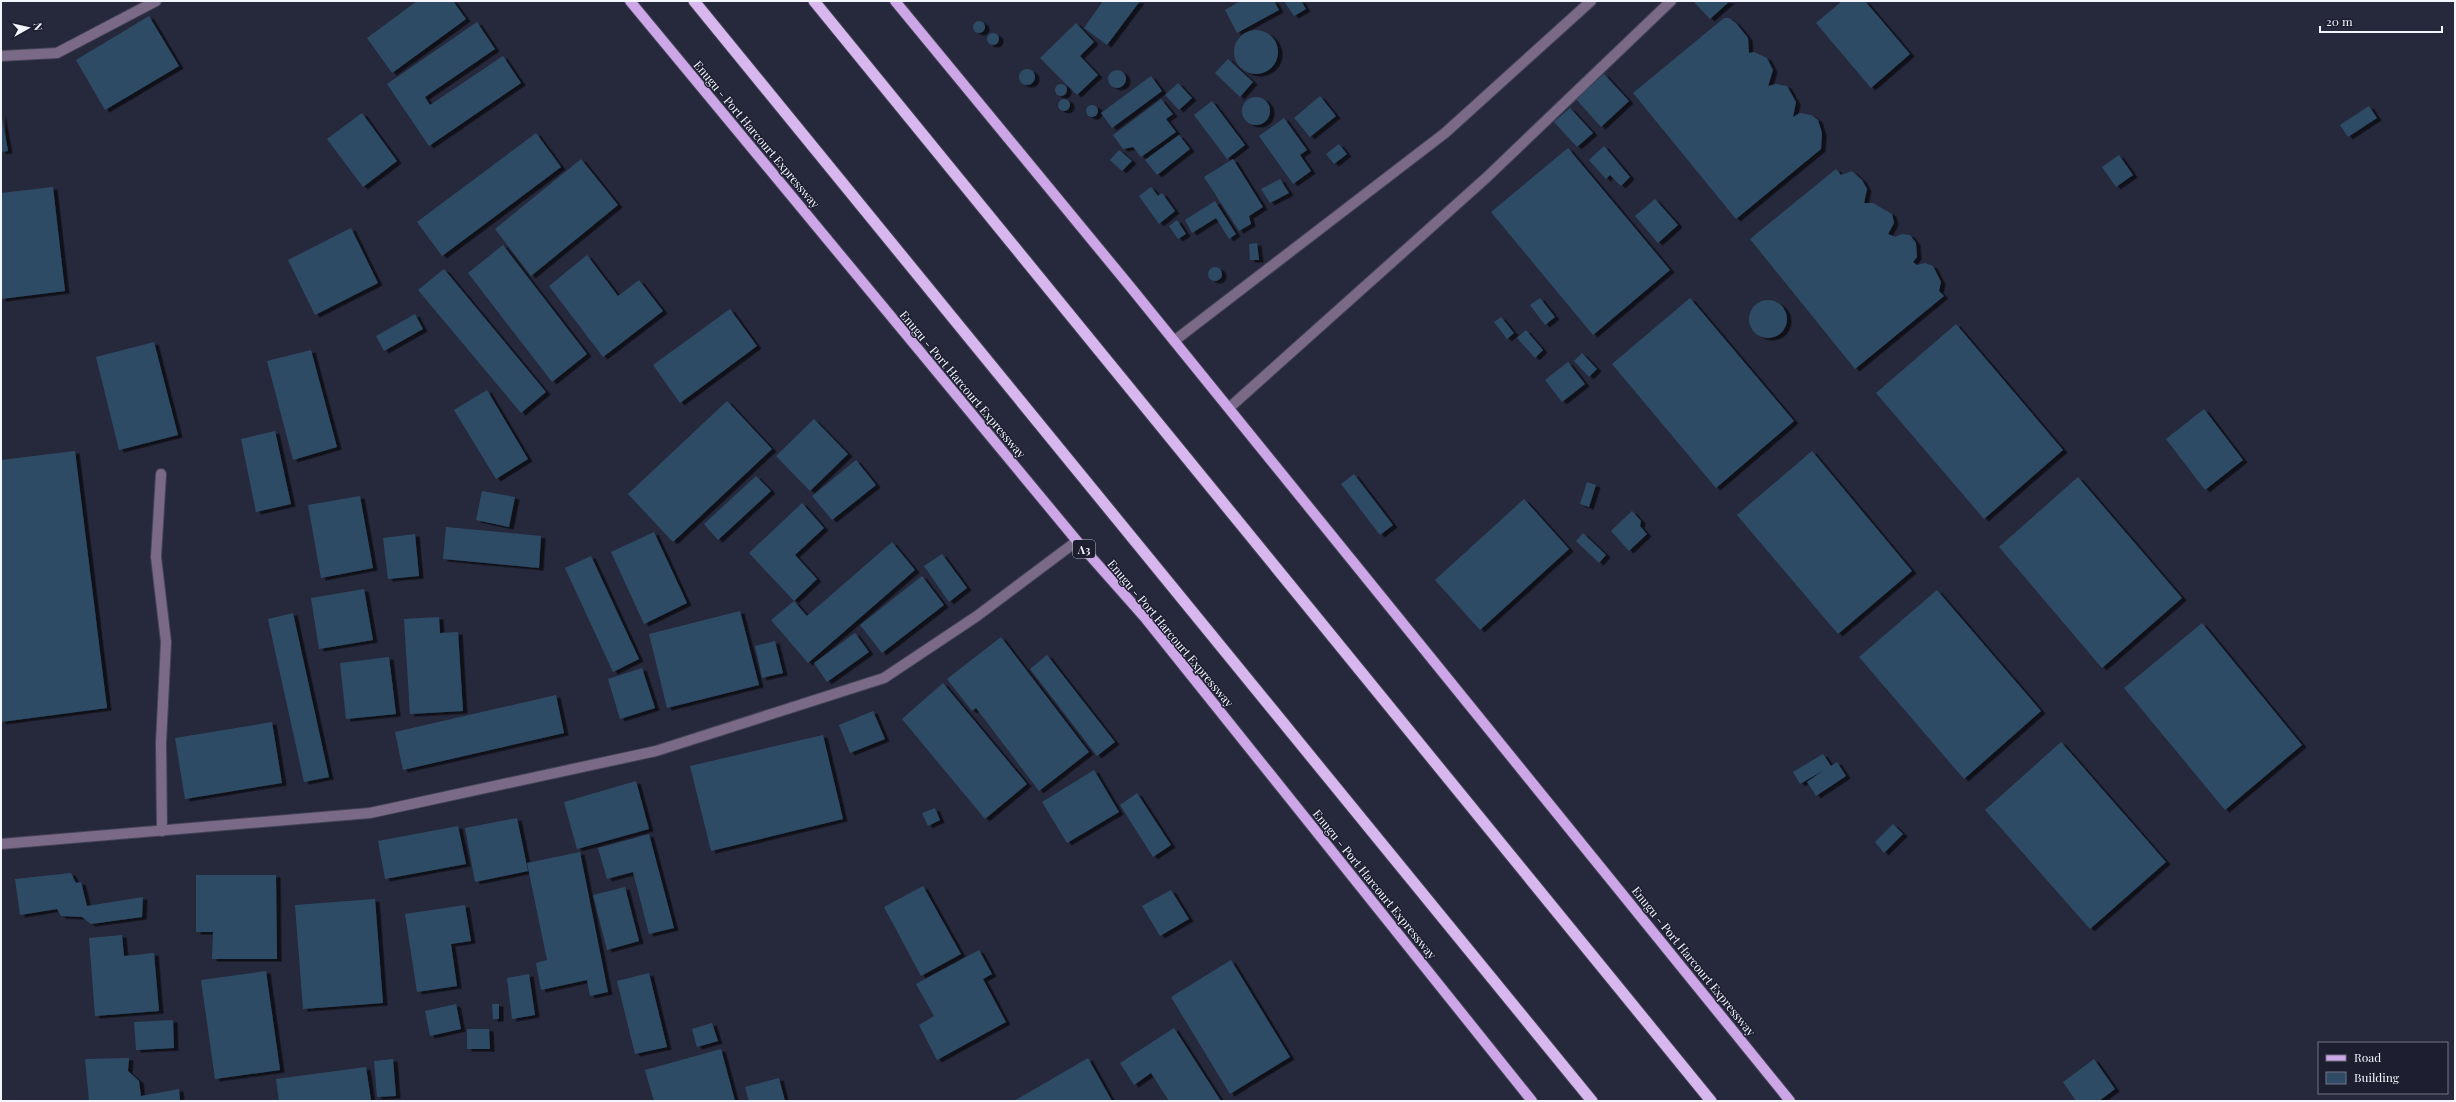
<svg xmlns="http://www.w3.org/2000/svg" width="2456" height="1102" font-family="'Playfair Display',serif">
<defs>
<filter id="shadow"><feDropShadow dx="4.5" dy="2.5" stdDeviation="0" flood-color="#0009"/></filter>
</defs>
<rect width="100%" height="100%" fill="#26283c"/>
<g fill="#2f4b65" filter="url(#shadow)">
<polygon points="417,1 453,1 466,19 392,73 367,38"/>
<polygon points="1103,1 1140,1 1107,45 1084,28"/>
<polygon points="1240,1 1274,1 1279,10 1237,33 1225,10"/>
<polygon points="1284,1 1301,1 1306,9 1294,16"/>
<polygon points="1693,1 1730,1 1710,19"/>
<polygon points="1842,1 1865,1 1910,54 1871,88 1816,23"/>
<polygon points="149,16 179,66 105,110 76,60"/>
<polygon points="1724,18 1729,18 1736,23 1748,38 1749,53 1754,52 1767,58 1773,70 1768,86 1776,84 1787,86 1796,102 1793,117 1800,113 1811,115 1818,120 1822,133 1821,149 1736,219 1633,93"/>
<circle cx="979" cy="27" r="6"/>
<polygon points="477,22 495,49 425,97 430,105 503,56 521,83 429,146 387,84"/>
<polygon points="1076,23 1094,42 1080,56 1098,75 1077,95 1040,58"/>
<circle cx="1256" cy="52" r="22"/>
<circle cx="993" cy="39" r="6"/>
<polygon points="1228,59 1253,82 1240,97 1215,73"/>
<circle cx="1027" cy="77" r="8"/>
<circle cx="1117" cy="79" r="9"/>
<polygon points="1604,74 1629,101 1601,127 1576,99"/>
<polygon points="1151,76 1162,91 1112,128 1101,113"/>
<polygon points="1178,83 1192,98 1179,110 1165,95"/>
<circle cx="1061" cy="90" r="6"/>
<polygon points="1320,96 1336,116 1310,137 1294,118"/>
<circle cx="1256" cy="111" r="14"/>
<circle cx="1064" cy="105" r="6"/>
<polygon points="1161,99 1173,114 1166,119 1176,132 1141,157 1133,147 1123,149 1113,135"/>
<polygon points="1212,101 1245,145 1227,159 1194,115"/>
<circle cx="1092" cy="111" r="6"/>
<polygon points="2369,106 2377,118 2348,137 2340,125"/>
<polygon points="1570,108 1593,133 1577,147 1554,122"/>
<polygon points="1,112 8,151 1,152"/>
<polygon points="362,113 397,161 363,187 327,139"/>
<polygon points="1284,118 1307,150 1300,155 1311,171 1293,184 1259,136"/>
<polygon points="536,133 561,167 442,256 417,222"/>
<polygon points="1179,135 1190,149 1157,175 1145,160"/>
<polygon points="1339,144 1347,154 1334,164 1326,154"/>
<polygon points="1604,146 1630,177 1621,186 1610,175 1606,179 1589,160"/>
<polygon points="1568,148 1670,270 1593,335 1491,212"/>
<polygon points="1119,150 1132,161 1122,171 1110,160"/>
<polygon points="2119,155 2133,175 2116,187 2102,167"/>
<polygon points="581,159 618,205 531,276 495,229"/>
<polygon points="1233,159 1263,207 1249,216 1251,224 1239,231 1204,177"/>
<polygon points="1836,169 1841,175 1852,171 1862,180 1867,189 1864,203 1873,203 1892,214 1894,223 1888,234 1895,237 1902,234 1910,235 1916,243 1917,257 1913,262 1917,265 1925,263 1933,266 1941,282 1939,291 1944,296 1855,369 1750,239"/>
<polygon points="1280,179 1289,193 1270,203 1261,189"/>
<polygon points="53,187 65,291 1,299 1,193"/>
<polygon points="1151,187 1158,196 1162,193 1175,211 1159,224 1139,196"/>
<polygon points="1655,199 1678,225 1658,243 1635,216"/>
<polygon points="1215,201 1236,234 1229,239 1216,218 1192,233 1185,220"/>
<polygon points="1177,220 1186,234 1178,239 1169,226"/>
<polygon points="351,228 378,283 315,315 288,260"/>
<polygon points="1257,243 1259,260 1250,260 1249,244"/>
<polygon points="503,245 587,354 552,382 468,273"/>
<polygon points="587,255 618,296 639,280 663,311 603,357 549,286"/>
<circle cx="1215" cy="274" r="7"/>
<polygon points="444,269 546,392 521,413 418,290"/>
<polygon points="1540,298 1555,317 1545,325 1530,305"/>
<polygon points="1690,298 1794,421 1716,488 1612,364"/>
<circle cx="1768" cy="319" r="19"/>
<polygon points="730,309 757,346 680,403 653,365"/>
<polygon points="415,314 423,329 384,351 376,336"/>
<polygon points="1501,317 1514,333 1507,339 1494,322"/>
<polygon points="1956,324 2063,450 1984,519 1876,393"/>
<polygon points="1526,330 1543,350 1535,358 1517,338"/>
<polygon points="154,342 178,435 119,450 96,357"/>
<polygon points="311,350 337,447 293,460 267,361"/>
<polygon points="1582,353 1597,369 1589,377 1574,361"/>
<polygon points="1568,362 1585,384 1562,402 1545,380"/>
<polygon points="487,390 528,459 496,479 454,410"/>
<polygon points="727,401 772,449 673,542 628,494"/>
<polygon points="2204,409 2243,460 2205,490 2166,439"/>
<polygon points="814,419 848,454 810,491 776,456"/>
<polygon points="275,431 291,504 256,512 241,439"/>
<polygon points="75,451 107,708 1,722 1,460"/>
<polygon points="1812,451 1912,571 1838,634 1737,515"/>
<polygon points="856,460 876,485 832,520 812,496"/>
<polygon points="1354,474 1393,525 1380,535 1341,484"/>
<polygon points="756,476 771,491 718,540 704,524"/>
<polygon points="2078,477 2182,598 2102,668 1999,547"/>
<polygon points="1587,482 1596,485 1589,507 1580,504"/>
<polygon points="482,491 515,497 509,527 476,520"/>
<polygon points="360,496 373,568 321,578 308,505"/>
<polygon points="1524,499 1569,549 1480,630 1435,580"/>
<polygon points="802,503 824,528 795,555 817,579 794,601 749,553"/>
<polygon points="1632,511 1641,521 1640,526 1647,534 1629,551 1611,531"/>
<polygon points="446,527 541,536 539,568 443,559"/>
<polygon points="654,532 687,603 644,624 611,552"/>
<polygon points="1583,533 1606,555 1599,563 1576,541"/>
<polygon points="415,534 419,576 388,579 383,538"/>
<polygon points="892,542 915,570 808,663 771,620 794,601 807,616"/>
<polygon points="942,554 967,588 949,602 924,566"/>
<polygon points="591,556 639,659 613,672 565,568"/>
<polygon points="922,576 944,605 882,653 860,625"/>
<polygon points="364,589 373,640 319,649 311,598"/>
<polygon points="1937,590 2041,711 1964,779 1859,657"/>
<polygon points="740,611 759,685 667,708 649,634"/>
<polygon points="293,613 329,777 304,782 268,619"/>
<polygon points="439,617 440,633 458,632 463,711 410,714 404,619"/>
<polygon points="2202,623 2302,745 2225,810 2124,688"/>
<polygon points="855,633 869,652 827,682 814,663"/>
<polygon points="1001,637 1089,752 1039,791 976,708 972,711 947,679"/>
<polygon points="775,641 783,673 762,678 755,646"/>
<polygon points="1047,655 1115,742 1097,756 1030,669"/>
<polygon points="389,657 396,714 346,719 340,663"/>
<polygon points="642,668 655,708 620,719 608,679"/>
<polygon points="943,683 1027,784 985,819 902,719"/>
<polygon points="556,695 564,733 403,770 395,732"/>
<polygon points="873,711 885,739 850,753 839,725"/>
<polygon points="272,722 282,783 185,799 175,738"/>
<polygon points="823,735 843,819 711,851 690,766"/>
<polygon points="2061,742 2166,862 2090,929 1985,810"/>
<polygon points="1823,754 1831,766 1837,762 1846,776 1816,796 1807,782 1824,770 1800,784 1793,772"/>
<polygon points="1094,770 1119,812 1067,843 1042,802"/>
<polygon points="636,781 649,829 577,849 564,802"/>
<polygon points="1137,793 1171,845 1153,857 1120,805"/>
<polygon points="935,808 940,820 928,826 922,813"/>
<polygon points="517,818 528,871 475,882 465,828"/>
<polygon points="1893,824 1903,834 1884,853 1875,842"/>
<polygon points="458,826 466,864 385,879 378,841"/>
<polygon points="649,834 674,928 649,934 633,872 607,879 598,848"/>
<polygon points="580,852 608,992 590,996 587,980 541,990 536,963 547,960 527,863"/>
<polygon points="71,873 76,883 81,882 87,906 143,897 142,917 91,924 82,917 61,916 57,909 20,915 15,879"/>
<polygon points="196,875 276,875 277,959 212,959 213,932 196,932"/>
<polygon points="923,886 961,954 921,976 884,907"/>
<polygon points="625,887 639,941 607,950 593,895"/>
<polygon points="1171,890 1189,919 1160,936 1142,906"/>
<polygon points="375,899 383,1003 303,1009 295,905"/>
<polygon points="465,905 471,941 451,944 457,986 417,992 405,914"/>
<polygon points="122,935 124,956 154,953 159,1011 95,1016 89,938"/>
<polygon points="979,950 992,974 983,979 1006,1022 937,1060 919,1025 934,1016 916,984"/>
<polygon points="1231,960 1290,1057 1230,1094 1171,997"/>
<polygon points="266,971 280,1070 215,1079 201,980"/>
<polygon points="649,973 667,1047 635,1054 617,981"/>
<polygon points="529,974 535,1015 512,1019 507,978"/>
<polygon points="456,1004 461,1029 430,1036 425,1011"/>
<polygon points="492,1004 499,1004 499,1019 493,1019"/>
<polygon points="173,1020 174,1048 136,1050 134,1022"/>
<polygon points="712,1023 718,1041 697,1047 692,1029"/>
<polygon points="1174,1028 1221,1101 1169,1101 1151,1073 1134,1085 1120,1063"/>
<polygon points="467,1029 489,1029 490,1049 467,1049"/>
<polygon points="721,1049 735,1101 654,1101 645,1070"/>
<polygon points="129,1058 128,1071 139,1081 141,1096 179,1089 180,1101 89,1101 85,1059"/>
<polygon points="1088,1058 1112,1101 1014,1101"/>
<polygon points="393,1059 396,1096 377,1097 374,1061"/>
<polygon points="2094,1059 2115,1089 2099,1101 2076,1101 2063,1082"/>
<polygon points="366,1067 371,1100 279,1101 276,1079"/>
<polygon points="779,1078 785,1101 749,1101 745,1087"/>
</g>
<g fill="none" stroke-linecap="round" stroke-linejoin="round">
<defs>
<g id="service">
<polyline points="1174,341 1445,133 1591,1"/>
<polyline points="1229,408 1486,178 1671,1"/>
<polyline points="161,474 156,557 166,642 161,743 162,831"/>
</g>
<g id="minor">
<polyline points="1,56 57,53 156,1"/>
<polyline points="1,844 370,813 656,751 884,678 977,616 1077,541"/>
</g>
<g id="primary">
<polyline points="630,1 1077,541 1146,619 1532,1101"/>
<polyline points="895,1 1128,284 1790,1101"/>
</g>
<g id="trunk">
<polyline points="694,1 1592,1101"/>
<polyline points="814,1 1711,1101"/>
</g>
</defs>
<use href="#service" stroke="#434557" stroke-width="12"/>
<use href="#minor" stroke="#434557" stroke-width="12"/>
<use href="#primary" stroke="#434557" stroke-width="12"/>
<use href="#trunk" stroke="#434557" stroke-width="13"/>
<use href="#service" stroke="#7b6988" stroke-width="10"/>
<use href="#minor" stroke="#7b6988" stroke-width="10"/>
<use href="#primary" stroke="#cca6e6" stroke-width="10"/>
<use href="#trunk" stroke="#d7b7ee" stroke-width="11"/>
</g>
<g text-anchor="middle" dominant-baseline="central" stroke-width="3" stroke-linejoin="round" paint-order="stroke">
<rect fill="#1d1f31" stroke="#b2b4c0" stroke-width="1" x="1073" y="540" width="22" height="18" rx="3"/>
<g font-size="11" font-weight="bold" fill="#f2f4fe">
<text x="1084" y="549">A3</text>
</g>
<g font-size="12" fill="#f2f4fe" stroke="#1d1f31">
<text transform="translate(757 134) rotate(50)">Enugu - Port Harcourt Expressway</text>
<text transform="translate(963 384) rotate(50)">Enugu - Port Harcourt Expressway</text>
<text transform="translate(1171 633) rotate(50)">Enugu - Port Harcourt Expressway</text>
<text transform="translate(1375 884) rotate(51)">Enugu - Port Harcourt Expressway</text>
<text transform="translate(1694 961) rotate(51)">Enugu - Port Harcourt Expressway</text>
</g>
</g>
<rect width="2456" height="1102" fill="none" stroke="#f2f4fe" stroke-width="4"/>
<rect x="2318" y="1042" width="130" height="52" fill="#1d1f31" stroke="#727483"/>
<rect x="2326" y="1055" width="20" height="6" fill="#cca6e6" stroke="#727483"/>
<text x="2354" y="1062" font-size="12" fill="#f2f4fe">Road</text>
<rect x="2326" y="1072" width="20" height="12" fill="#2f4b65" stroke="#727483"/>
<text x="2354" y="1082" font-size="12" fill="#f2f4fe">Building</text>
<g transform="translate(28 28) rotate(82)" stroke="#1d1f31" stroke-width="3" paint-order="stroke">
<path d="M0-3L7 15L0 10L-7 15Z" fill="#f2f4fe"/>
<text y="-6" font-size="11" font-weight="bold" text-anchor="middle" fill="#f2f4fe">N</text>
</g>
<path d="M2320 26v6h122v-6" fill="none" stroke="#f2f4fe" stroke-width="2"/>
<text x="2326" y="26" font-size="12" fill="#f2f4fe" stroke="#1d1f31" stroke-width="3" paint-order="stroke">20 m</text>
</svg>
